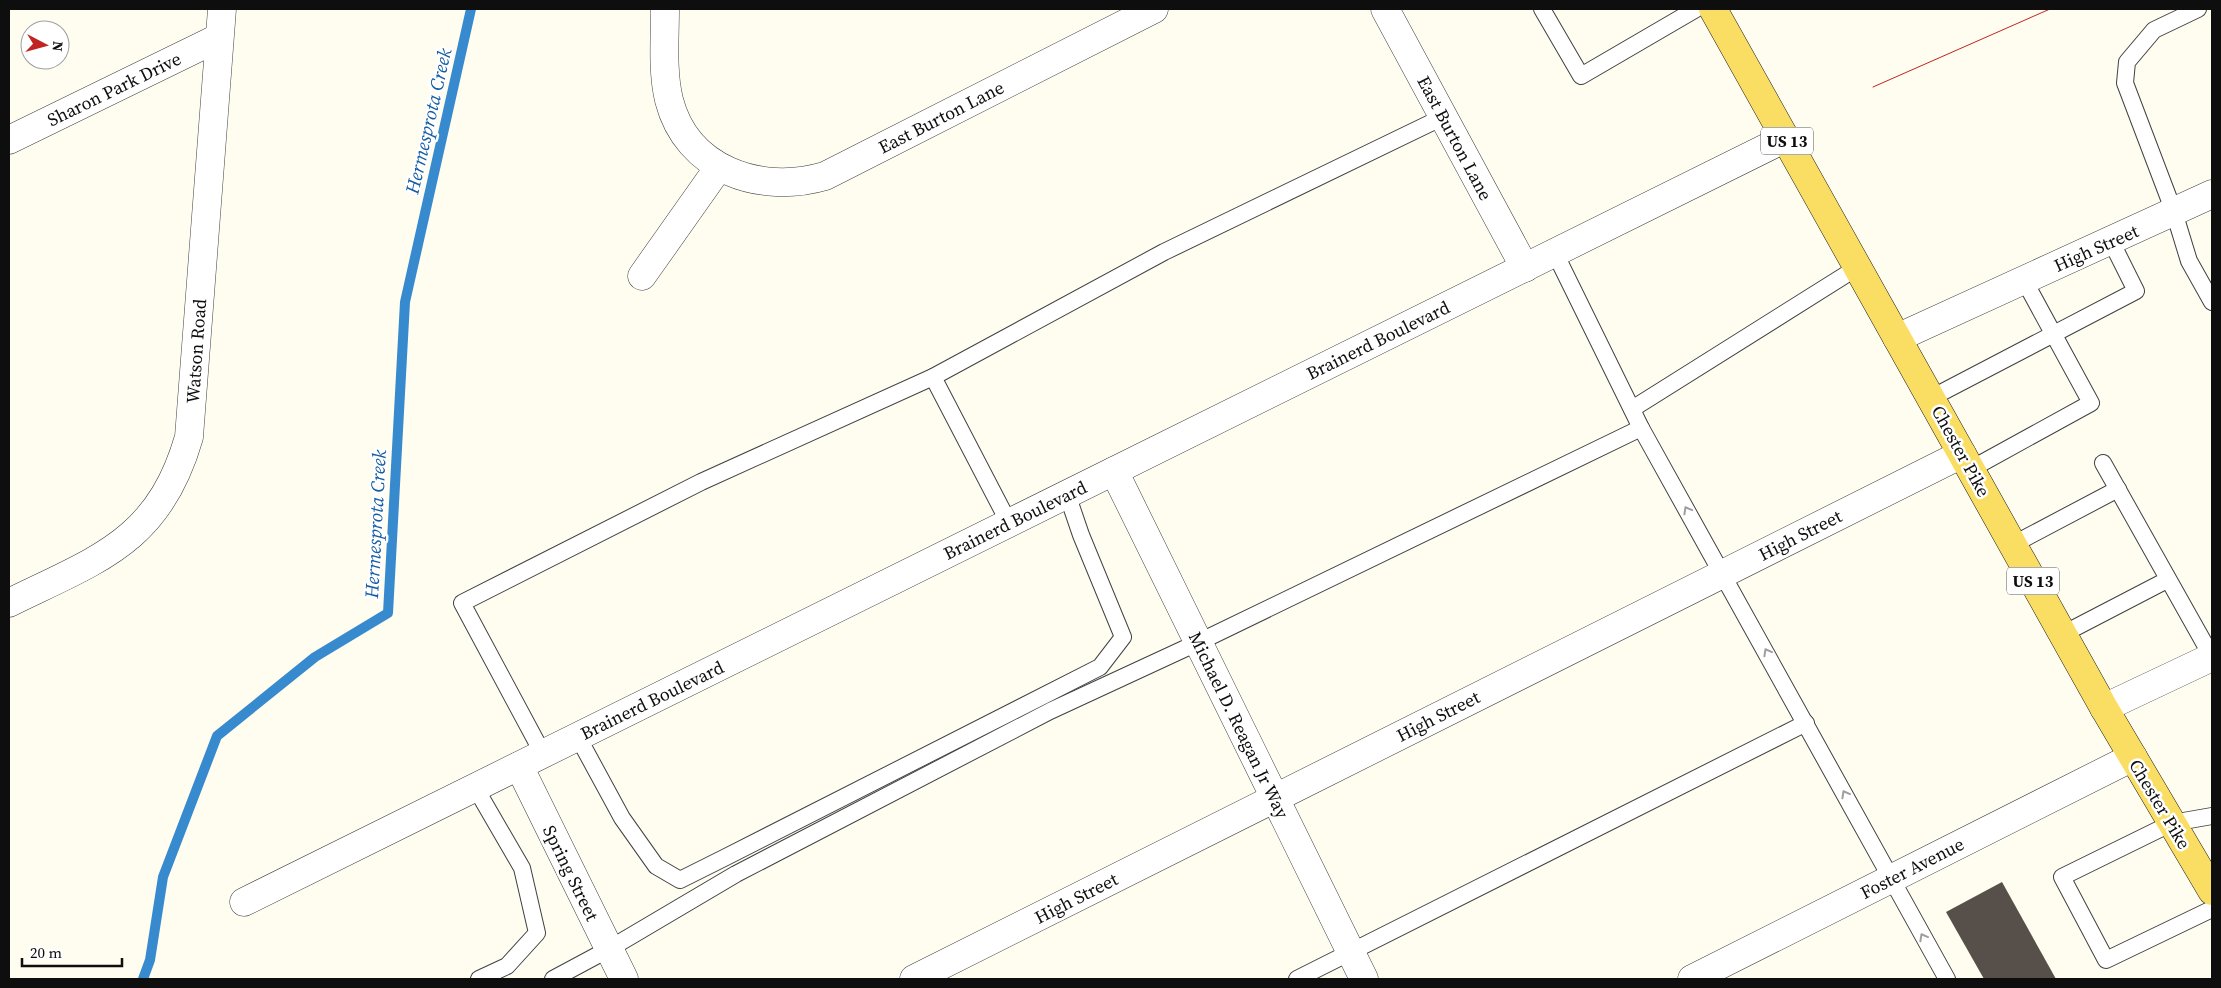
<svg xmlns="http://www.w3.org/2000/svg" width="2221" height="988" font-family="'Source Serif 4',serif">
<rect width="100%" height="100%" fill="#fffdef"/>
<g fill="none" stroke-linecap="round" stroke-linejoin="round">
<polyline stroke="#388acf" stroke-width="10" points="143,979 150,960 163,877 217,736 315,657 388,613 405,302 471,9"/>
</g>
<polygon fill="#57504a" points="2002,882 2056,979 1984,979 1946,912"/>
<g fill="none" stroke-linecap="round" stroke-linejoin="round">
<defs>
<g id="lane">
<polyline points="1542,9 1581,76 1696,9"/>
<polyline points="2198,9 2154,30 2127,62 2125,83 2174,212 2189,261 2212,302"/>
<polyline points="1555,253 1641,428 1947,979"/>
<polyline points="933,377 1009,523"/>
<polyline points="1931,398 2136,291 2111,241"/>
<polyline points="1632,409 1858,267"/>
<polyline points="2103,463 2212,657"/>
<polyline points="1971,469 2091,403 2024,280"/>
<polyline points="2012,545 2118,489"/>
<polyline points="2063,634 2167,580"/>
<polyline points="578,737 622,818 656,866 680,880 726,857 1100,667 1123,637 1081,535 1067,494"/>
<polyline points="543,754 462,603 701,482 933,377 1164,252 1443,117"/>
<polyline points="475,787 522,868 537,933 507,966 479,979"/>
<polyline points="2212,816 2172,823 2062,877 2106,960 2212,909"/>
<polyline points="553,979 609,949 736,874 1050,711 1199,642 1641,428"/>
<polyline points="1297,979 1806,723"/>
</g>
<g id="street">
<path d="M 665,9 C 665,39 662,71 669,100 C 687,170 760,195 825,176 L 1154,9"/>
<polyline points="1385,9 1525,268"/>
<polyline points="9,140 218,38"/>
<polyline points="642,276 719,167"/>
<polyline points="1897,338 2212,194"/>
<polyline points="1114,471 1364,979"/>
<path d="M 9,603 C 98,559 159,542 189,437 L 222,9"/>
<polyline points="2104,708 2212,657"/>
<polyline points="519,766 624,979"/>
<polyline points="244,902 1786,138"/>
<polyline points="914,979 1962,454"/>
<polyline points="1692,979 2133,757"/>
</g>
<polyline id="primary" points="1713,9 2104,708 2212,891"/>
</defs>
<use href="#lane" stroke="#414141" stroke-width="18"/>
<use href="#street" stroke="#414141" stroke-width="29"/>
<use href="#primary" stroke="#1f1f1f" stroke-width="29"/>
<use href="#lane" stroke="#fff" stroke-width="16"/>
<use href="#street" stroke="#fff" stroke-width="28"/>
<use href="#primary" stroke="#fade63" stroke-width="28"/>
<polyline stroke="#c02523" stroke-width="1" points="1873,87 2050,9"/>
</g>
<defs><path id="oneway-chevron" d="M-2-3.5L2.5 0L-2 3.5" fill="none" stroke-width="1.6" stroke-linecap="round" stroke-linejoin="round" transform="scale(1.25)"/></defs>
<g stroke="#9f9f9f">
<use href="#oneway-chevron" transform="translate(1687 510) rotate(-119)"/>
<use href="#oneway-chevron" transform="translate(1767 652) rotate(-119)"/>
<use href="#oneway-chevron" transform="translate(1845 794) rotate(-119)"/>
<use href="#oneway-chevron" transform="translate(1923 937) rotate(-119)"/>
</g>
<g text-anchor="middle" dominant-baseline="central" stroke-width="5" stroke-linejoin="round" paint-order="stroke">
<g fill="#fff" stroke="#565656" stroke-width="1">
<rect x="1761" y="127.5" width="52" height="27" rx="4"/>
<rect x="2007" y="567.5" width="52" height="27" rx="4"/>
</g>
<g font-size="16" font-weight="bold" fill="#0e0e0e">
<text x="1787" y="141">US 13</text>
<text x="2033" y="581">US 13</text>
</g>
<g font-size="18" fill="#0e0e0e" stroke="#fff">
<text transform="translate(114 89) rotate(-26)">Sharon Park Drive</text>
<text transform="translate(941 117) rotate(-27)">East Burton Lane</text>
<text transform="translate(1455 138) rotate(62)">East Burton Lane</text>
<text transform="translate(2096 248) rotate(-24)">High Street</text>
<text transform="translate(1378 340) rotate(-26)">Brainerd Boulevard</text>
<text transform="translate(196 351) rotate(-86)">Watson Road</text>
<text transform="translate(1961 451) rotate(61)">Chester Pike</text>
<text transform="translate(1015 520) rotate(-26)">Brainerd Boulevard</text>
<text transform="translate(1800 535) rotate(-27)">High Street</text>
<text transform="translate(652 700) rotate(-26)">Brainerd Boulevard</text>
<text transform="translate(1438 716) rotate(-27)">High Street</text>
<text transform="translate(1239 725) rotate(64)">Michael D. Reagan Jr Way</text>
<text transform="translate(2160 804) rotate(59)">Chester Pike</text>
<text transform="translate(1912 868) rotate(-27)">Foster Avenue</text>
<text transform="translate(571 873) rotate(64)">Spring Street</text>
<text transform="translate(1076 898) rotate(-27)">High Street</text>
</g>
<g font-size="19" font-style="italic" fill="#155ca2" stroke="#fff">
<text transform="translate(428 121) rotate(-77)">Hermesprota Creek</text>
<text transform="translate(375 524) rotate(-87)">Hermesprota Creek</text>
</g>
</g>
<rect width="2221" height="988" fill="none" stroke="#0e0e0e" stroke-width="20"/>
<g transform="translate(45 45) rotate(96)"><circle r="24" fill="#ffffff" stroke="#9f9f9f"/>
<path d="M0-4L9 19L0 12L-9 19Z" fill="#c02523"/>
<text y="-8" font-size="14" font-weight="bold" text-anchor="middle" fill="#0e0e0e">N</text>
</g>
<path d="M22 958v8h100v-8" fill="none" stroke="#0e0e0e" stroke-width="2.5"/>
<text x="30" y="958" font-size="15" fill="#0e0e0e" stroke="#ffffff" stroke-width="4" paint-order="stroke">20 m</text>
</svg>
